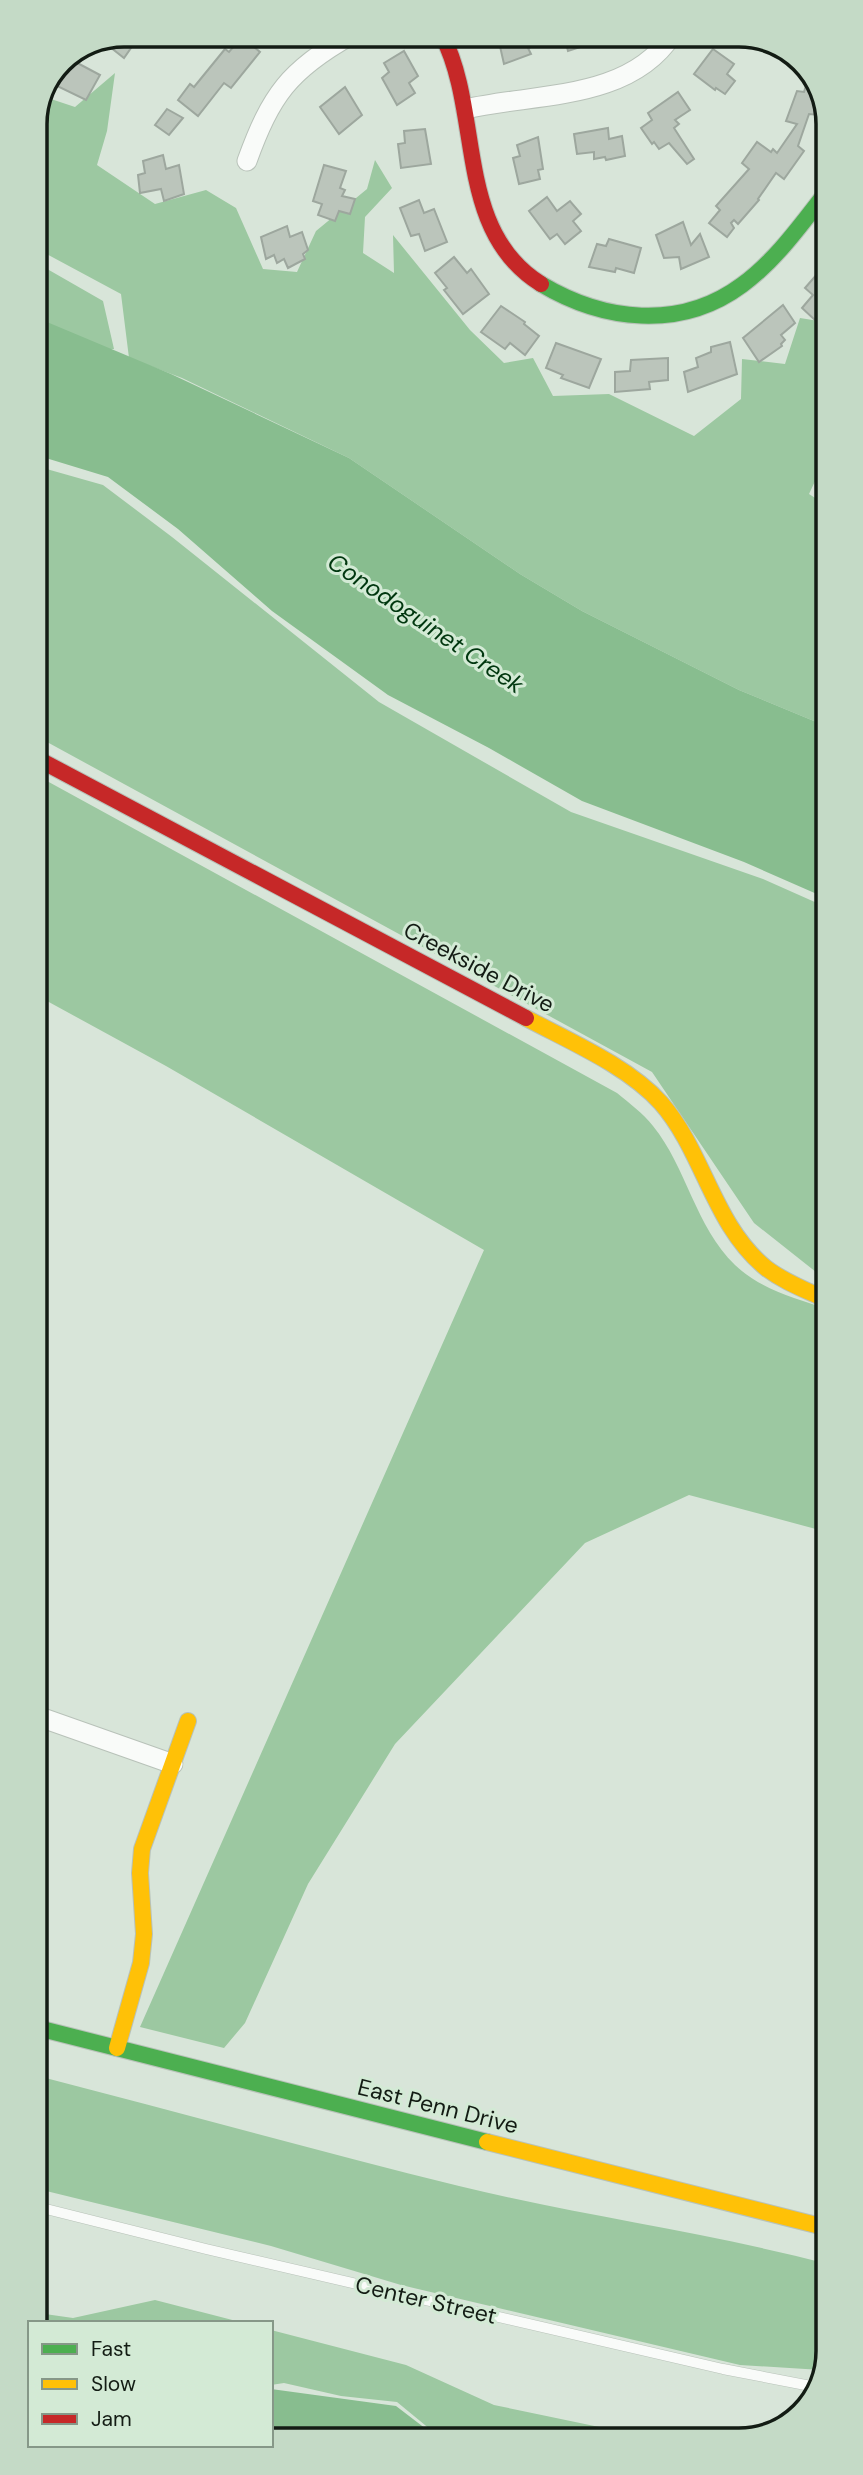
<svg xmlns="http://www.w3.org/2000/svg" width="863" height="2475" font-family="'DM Sans',sans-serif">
<rect width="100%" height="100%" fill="#d8e5d9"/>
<g fill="#9cc8a1">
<polygon points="115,73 107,131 97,165 155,204 206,190 236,208 263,269 297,272 316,231 367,189 375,160 392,188 365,217 363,253 394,273 393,235 470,330 504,363 533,358 553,396 609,394 694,436 741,399 742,359 785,364 800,318 825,322 826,458 809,494 826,505 826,726 739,690 582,611 520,574 349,458 182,378 129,358 121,294 41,251 35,240 35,119 45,97 75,107"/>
<polygon points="35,262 103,301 114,349 90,350 36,327 39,308 35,307"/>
<polygon points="36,466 103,485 172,537 379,702 571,812 763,879 826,907 827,1277 821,1276 754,1223 652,1072 36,736"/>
<path d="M 36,775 L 617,1093 C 629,1103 643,1113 653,1126 C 687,1168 695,1226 735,1265 C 760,1289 795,1298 827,1309 L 827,1532 L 689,1495 L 585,1543 L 395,1744 L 308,1884 L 245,2023 L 224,2048 L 140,2027 L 484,1250 L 166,1066 L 36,995 Z"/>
<path d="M 38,2076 C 178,2112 318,2151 459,2186 C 581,2216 706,2232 828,2264 L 828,2351 L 821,2370 L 740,2365 L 401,2285 L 271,2246 L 38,2189 Z"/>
<polygon points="155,2300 244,2323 38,2323 38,2313 73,2318"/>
<polygon points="271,2330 406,2365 494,2405 652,2438 447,2438 431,2430 397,2402 341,2396 284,2383 271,2385"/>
</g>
<g fill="#88bd8f">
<polygon points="35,317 171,374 349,458 520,574 582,611 739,690 826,726 826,898 744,862 582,801 489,748 388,695 272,611 178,529 108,477 36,455"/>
<polygon points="271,2389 396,2406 430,2432 443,2438 271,2439"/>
</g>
<g fill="#bbc5bb" stroke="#9da79e" stroke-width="2">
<polygon points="124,35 140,35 124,58 105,43"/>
<polygon points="508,35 557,35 557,39 528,48 531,54 504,64 499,42 508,40"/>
<polygon points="564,35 608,35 608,38 568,51"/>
<polygon points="242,37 260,52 231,88 224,83 198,116 178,100 190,84 194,87 225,49 229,52"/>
<polygon points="713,49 734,64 727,74 735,81 725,94 716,88 715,90 694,74"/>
<polygon points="404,51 418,76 409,83 415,93 397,105 382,78 389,72 384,63"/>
<polygon points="68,58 100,75 86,100 51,83 61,61"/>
<polygon points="809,76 824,99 819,115 809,114 798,146 804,151 784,179 776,173 758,199 759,200 738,224 734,220 731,223 734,228 727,237 709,223 720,210 716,206 749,169 742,163 757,142 771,152 773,149 777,153 797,124 786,121 797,91 804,92"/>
<polygon points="345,87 362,115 339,134 320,107"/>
<polygon points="678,92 690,110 675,120 679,124 674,128 694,159 687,164 669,143 659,149 654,142 652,144 641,128 652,120 648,113"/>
<polygon points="167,109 183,118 169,135 155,125"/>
<polygon points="608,128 609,139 622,136 625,156 606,160 605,157 594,159 594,152 577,154 574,134"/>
<polygon points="425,129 431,164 401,168 398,144 405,143 404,131"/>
<polygon points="538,137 543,169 538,170 540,179 519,184 513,158 520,156 517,145"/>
<polygon points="163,155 166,169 179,165 184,194 164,201 161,189 140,193 138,175 145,173 143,161"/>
<polygon points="324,165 346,171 340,188 345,190 342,196 355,199 350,214 339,211 335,221 318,215 322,204 313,201"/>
<polygon points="547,197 557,211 570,201 581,214 573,221 581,231 565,244 557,234 550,239 529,211"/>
<polygon points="419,200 424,213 434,209 447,242 425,251 419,234 411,236 400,208"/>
<polygon points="683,222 691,245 700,234 709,257 681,269 679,257 664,258 656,235"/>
<polygon points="287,226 290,237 302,232 308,250 303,254 305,259 288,268 284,259 277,263 274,255 266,259 261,237"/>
<polygon points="609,239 641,248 634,273 616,268 615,272 589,267 597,244 606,246"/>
<polygon points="454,257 467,273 471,269 489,294 463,314 444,290 447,288 435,273"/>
<polygon points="825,265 825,309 816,321 802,308 813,295 805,288"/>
<polygon points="783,305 795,323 781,335 785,340 781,344 782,346 759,362 743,338"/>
<polygon points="501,306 525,322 524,324 539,336 525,355 510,343 505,349 481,332"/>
<polygon points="730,342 737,374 688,392 684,372 698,367 696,358 711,352 711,347"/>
<polygon points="556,343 601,359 589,388 561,378 563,375 546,368"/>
<polygon points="668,358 668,380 649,382 650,389 615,392 615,372 630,371 631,360"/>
</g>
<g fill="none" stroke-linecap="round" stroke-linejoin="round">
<defs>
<polyline id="lane" points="38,2207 206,2249 723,2369 816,2387"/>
<g id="street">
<path d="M 466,109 C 534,93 629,101 672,35"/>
<path d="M 247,161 C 271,95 289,70 351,35"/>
<polyline points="37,1716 173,1764"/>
</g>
<g id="fast">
<path d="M 541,284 C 603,321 680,331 742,285 C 775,261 800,226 825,194"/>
<polyline points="38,2028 487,2142"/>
</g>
<g id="slow">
<path d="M 526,1018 C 569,1041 628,1066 661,1103 C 704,1152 713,1225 766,1268 C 784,1282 806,1290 827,1300"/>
<polyline points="117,2048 141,1963 144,1934 140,1873 142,1849 188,1721"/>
<polyline points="487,2142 828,2228"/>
</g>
<g id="jam">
<path d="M 442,35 C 483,114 454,230 541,284"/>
<polyline points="36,758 526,1018"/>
</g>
</defs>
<use href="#lane" stroke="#b8c2b9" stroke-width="11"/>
<use href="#street" stroke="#b8c2b9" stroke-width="21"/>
<use href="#fast" stroke="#b8c2b9" stroke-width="18"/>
<use href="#slow" stroke="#b8c2b9" stroke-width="18"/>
<use href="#jam" stroke="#b8c2b9" stroke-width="18"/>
<use href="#lane" stroke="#f9fbf9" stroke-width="10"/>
<use href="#street" stroke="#f9fbf9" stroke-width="19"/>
<use href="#fast" stroke="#4caf50" stroke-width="16"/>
<use href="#slow" stroke="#ffc107" stroke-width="16"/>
<use href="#jam" stroke="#c62828" stroke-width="16"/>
</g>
<g text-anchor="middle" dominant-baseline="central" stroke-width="6" stroke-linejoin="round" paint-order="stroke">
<g font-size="23" fill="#131c14" stroke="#d3ead5">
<text transform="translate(479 967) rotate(28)">Creekside Drive</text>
<text transform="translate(438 2106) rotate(14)">East Penn Drive</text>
<text transform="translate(426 2300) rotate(13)">Center Street</text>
</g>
<g font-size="24" font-style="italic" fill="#00370f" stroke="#d3ead5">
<text transform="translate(426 623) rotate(34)">Conodoguinet Creek</text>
</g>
</g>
<path d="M0 0H863V2475H0ZM124 47H739A77 77 0 0 1 816 124V2351A77 77 0 0 1 739 2428H124A77 77 0 0 1 47 2351V124A77 77 0 0 1 124 47Z" fill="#c4dac6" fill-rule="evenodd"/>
<path fill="none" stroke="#131c14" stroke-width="3.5" d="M124 47H739A77 77 0 0 1 816 124V2351A77 77 0 0 1 739 2428H124A77 77 0 0 1 47 2351V124A77 77 0 0 1 124 47Z"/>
<rect x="28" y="2321" width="245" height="126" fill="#d3ead5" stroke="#869888" stroke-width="2"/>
<rect x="42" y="2344" width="35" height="10" fill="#4caf50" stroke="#869888" stroke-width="2"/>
<text x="91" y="2356" font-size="21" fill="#131c14">Fast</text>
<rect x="42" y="2379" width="35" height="10" fill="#ffc107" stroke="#869888" stroke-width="2"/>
<text x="91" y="2391" font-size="21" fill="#131c14">Slow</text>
<rect x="42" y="2414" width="35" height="10" fill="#c62828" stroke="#869888" stroke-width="2"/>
<text x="91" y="2426" font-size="21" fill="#131c14">Jam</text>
</svg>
